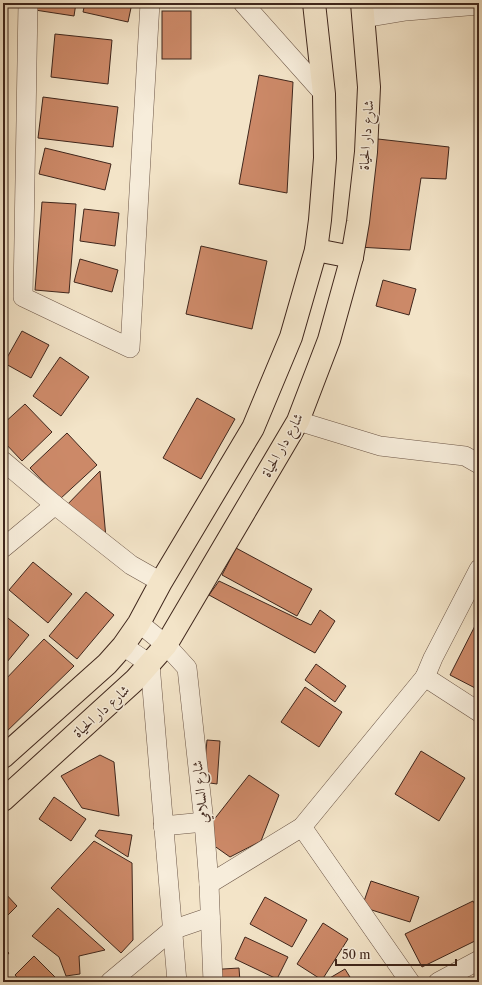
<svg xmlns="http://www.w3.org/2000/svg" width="482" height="985" font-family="'Libre Caslon Text',Amiri,serif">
<rect width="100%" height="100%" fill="#f3e4c8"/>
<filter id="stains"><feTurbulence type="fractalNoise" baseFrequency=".005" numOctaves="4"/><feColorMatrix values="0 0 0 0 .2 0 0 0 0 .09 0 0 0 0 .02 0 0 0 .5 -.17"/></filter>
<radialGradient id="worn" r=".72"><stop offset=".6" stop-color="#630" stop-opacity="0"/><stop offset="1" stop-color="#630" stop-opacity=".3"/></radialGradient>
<g fill="#cc8968" stroke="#3f261c">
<polygon points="36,3 76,3 74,16 35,10"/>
<polygon points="85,3 132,3 128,22 83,12"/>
<rect x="162" y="11" width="29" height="48"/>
<polygon points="55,34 112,40 108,84 51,77"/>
<polygon points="259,75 293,82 287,193 239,184"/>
<polygon points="43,97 118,107 113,147 38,138"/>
<polygon points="369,138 449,147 446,179 421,178 410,250 358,247"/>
<polygon points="45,148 111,164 105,190 39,174"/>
<polygon points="42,202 76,204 69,293 35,290"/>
<polygon points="84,209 119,213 115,246 80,241"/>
<polygon points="201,246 267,261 252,329 186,314"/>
<polygon points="80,259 118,270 112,292 74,282"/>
<polygon points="383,280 416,289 409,315 376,306"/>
<polygon points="22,331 49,345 31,378 4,363"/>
<polygon points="60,357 89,377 61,416 33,396"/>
<polygon points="197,398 235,419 201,479 163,458"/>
<polygon points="25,404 52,432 22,461 3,441 3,424"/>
<polygon points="67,433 97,465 60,499 30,468"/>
<polygon points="100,471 106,538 62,510"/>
<polygon points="236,548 312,589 297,616 222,575"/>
<polygon points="33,562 72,594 48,623 9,590"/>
<polygon points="219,581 311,625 320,610 335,621 315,653 209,595"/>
<polygon points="86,592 114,615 77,659 49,636"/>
<polygon points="3,614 29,635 7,662 3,659"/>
<polygon points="479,618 479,690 450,675"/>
<polygon points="44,639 74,666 3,735 3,682"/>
<polygon points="316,664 346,686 335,702 305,680"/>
<polygon points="305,687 342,712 319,747 281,722"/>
<polygon points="207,740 220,741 217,784 203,782"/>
<polygon points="421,751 465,778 439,821 395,794"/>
<polygon points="100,755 114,762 119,816 82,808 61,776"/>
<polygon points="249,775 279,795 261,841 230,857 213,845 209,826"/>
<polygon points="54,797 86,819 71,841 39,819"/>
<polygon points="99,830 132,835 128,857 95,836"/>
<polygon points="94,841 132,863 133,940 121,953 51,888"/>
<polygon points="371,881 419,897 410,922 362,907"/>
<polygon points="3,891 17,906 3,920"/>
<polygon points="265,897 307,920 292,947 250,924"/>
<polygon points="473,901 479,912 479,939 422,967 405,934"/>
<polygon points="58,908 105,950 79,956 80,974 66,976 59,957 32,936"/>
<polygon points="323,923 348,939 322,980 297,964"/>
<polygon points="245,937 288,957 277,979 235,959"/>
<polygon points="3,948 9,953 3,960"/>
<polygon points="34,956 60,982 21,982 15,975"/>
<polygon points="239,968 240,982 208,982 207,970"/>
<polygon points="345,969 353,982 323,982"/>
</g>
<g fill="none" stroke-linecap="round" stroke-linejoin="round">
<defs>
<g id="minor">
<polyline points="28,3 23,297 130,348 150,3"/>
<polyline points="243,3 324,94"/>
<polyline points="364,18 406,11 479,5"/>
<polyline points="298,421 380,446 465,456 479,464"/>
<polyline points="3,461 55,505 131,565 161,582"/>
<polyline points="3,548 55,505"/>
<polyline points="139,623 166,645 187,668 204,822 209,884 213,982"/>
<polyline points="123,646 150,664 177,982"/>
<polyline points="425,677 433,658 479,569"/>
<polyline points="163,826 204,822"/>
<polyline points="302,827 410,982"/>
<polyline points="209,884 302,827 425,677 479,712"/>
<polyline points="110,982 172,930 210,917"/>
<polyline points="438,982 479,960"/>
</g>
<g id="major">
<polyline points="316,250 352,257"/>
<polyline points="3,757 107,664 123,646 139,623 161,582 253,428 291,337 316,250 320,220 325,158 324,94 314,3"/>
<polyline points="3,800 135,680 166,645 298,421 329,340 352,257 358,222 366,152 369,87 362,3"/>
</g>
</defs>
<use href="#minor" stroke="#6c5647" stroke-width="20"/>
<use href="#major" stroke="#3f261c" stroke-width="24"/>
<use href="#minor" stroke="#f7eddb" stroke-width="19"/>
<use href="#major" stroke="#f3e4c8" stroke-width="22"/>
</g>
<g text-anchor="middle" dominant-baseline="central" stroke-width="3" stroke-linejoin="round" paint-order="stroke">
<g font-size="14" fill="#3f261c" stroke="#f7eddb">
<text transform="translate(366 135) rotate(-86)">شارع دار الحياة</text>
<text transform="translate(282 445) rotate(-61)">شارع دار الحياة</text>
<text transform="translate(101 711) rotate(-42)">شارع دار الحياة</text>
<text transform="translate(200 792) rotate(-96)">شارع السلامي</text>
</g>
</g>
<rect width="482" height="985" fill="none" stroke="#f3e4c8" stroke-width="16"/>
<rect x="4" y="4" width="474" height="977" fill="none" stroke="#3f261c" stroke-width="2"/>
<rect x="8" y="8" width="466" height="969" fill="none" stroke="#3f261c"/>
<path d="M336 959v6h120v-6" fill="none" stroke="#3f261c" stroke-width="2"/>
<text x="342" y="959" font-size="12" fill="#3f261c" stroke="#f7eddb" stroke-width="3" paint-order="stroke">50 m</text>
<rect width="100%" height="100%" filter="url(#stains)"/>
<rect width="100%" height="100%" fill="url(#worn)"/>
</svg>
